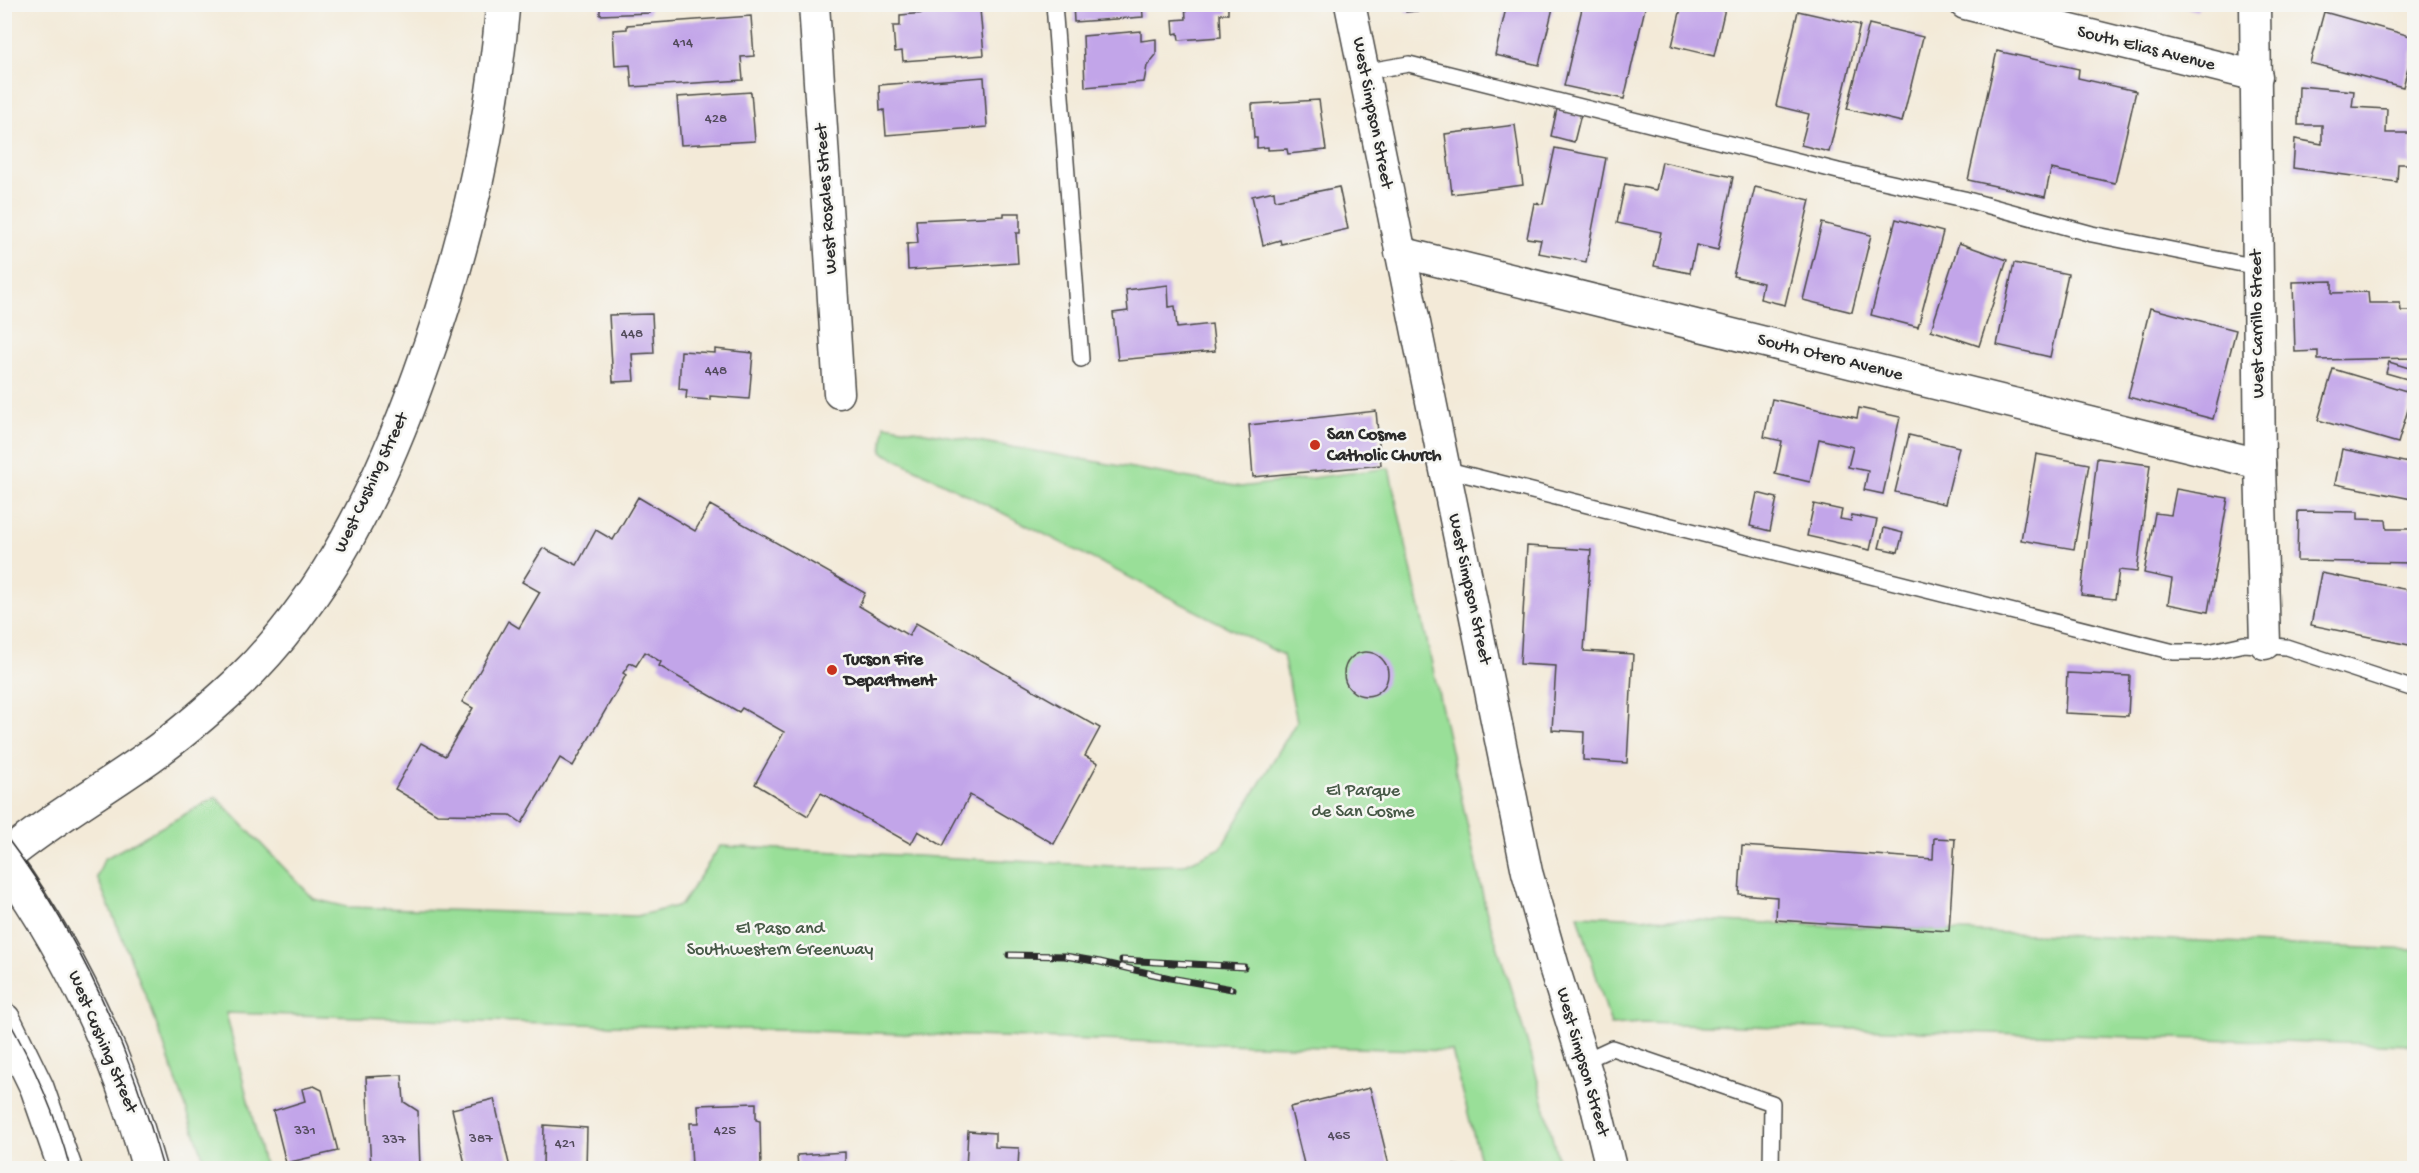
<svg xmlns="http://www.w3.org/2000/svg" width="2419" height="1173" font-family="'Gochi Hand',sans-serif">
<rect width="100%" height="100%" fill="#f6f6f2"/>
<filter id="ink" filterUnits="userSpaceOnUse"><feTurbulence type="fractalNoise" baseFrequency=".0167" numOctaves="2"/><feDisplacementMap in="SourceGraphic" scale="12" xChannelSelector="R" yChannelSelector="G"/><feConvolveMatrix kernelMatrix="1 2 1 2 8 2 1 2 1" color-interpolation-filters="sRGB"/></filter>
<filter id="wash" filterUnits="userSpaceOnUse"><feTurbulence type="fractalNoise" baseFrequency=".008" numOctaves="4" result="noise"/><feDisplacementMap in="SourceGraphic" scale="24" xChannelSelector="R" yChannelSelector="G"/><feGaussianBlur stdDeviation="1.35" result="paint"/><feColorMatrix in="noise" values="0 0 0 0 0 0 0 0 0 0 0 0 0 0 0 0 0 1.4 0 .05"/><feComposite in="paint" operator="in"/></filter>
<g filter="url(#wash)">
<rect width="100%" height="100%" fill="#f3ead8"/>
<g fill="#99df98" stroke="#628562" stroke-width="1.5">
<polygon points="885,425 1241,487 1389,468 1486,910 1531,1054 1560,1168 1482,1168 1452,1051 226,1013 265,1168 207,1168 152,1011 97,877 104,859 216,797 314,899 347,907 637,916 681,905 720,846 1113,866 1183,865 1221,848 1297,721 1283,655 882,452"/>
<polygon points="1578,915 2414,950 2414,1045 1643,1023 1611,1025"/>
</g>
<g id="blocks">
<g fill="#c2a5e9">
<polygon points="600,4 650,4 650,13 600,15"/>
<polygon points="1073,4 1142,4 1143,17 1074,22"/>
<polygon points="1185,4 1228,4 1228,14 1220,14 1221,37 1179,40 1178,33 1174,34 1173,20 1186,19"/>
<polygon points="1405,4 1473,4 1473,6 1406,12"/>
<polygon points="1507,4 1554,4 1539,65 1495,55"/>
<polygon points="1583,4 1646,4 1624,99 1564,86"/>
<polygon points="1682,4 1726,4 1714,56 1672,46"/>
<polygon points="2177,4 2199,4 2197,11"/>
<polygon points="980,9 984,55 903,61 902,51 895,52 893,26 900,26 900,15"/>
<polygon points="1798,11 1860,25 1829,152 1801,145 1809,114 1776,106"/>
<polygon points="2324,12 2414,37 2414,46 2403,87 2310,63"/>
<polygon points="751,16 754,56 741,57 743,80 632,87 630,65 615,66 613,30 627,29 627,25"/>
<polygon points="1869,24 1923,37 1902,122 1847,109"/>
<polygon points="1141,31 1141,41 1156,39 1156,55 1147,66 1144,82 1085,87 1083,36"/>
<polygon points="1997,51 2079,69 2078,78 2136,91 2115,183 2051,169 2045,197 1968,180"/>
<polygon points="984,77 987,127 886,135 884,110 880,111 879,85"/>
<polygon points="2299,86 2354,91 2352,107 2387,109 2386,133 2411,133 2410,164 2398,164 2397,182 2293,168 2295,139 2322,144 2322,125 2298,125"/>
<polygon points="751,92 755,141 681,145 677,97"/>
<polygon points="1319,100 1326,150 1288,154 1287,149 1268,150 1268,147 1257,148 1257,138 1254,138 1252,104"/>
<polygon points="1557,109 1581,114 1574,142 1551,136"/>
<polygon points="1515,125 1523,185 1452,194 1445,134"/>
<polygon points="1555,148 1606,158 1586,262 1538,253 1541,240 1527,238 1534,203 1543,204"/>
<polygon points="1662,162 1733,177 1718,250 1696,245 1690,273 1654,266 1661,232 1617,223 1625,184 1656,190"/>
<polygon points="1339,187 1348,229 1281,244 1280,240 1263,245 1252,196 1274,191 1275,200"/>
<polygon points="1755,187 1810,200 1785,305 1760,299 1763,283 1733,276"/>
<polygon points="1004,213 1020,213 1020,233 1016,233 1018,263 908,270 907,244 918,243 916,220 1004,216"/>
<polygon points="1896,219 1943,232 1918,327 1871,315"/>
<polygon points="1822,223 1871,235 1852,312 1803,300"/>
<polygon points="1959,243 2007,260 1979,346 1931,330"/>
<polygon points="2014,263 2068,274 2050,357 1997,345"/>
<polygon points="2332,281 2332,293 2368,292 2369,303 2400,303 2401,311 2414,311 2414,358 2318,360 2318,351 2295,352 2293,282"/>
<polygon points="1168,285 1169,307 1175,306 1177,328 1212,324 1215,351 1118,360 1113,313 1128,311 1126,290"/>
<polygon points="2150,308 2236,330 2213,419 2128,397"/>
<polygon points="652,314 654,353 632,354 634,381 613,382 609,315"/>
<polygon points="715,349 753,353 749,399 710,396 710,400 686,398 687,390 679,389 681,351 715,353"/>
<polygon points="2389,362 2409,368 2410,362 2414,363 2414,381 2386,373"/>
<polygon points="2333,369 2413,393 2398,443 2318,420"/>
<polygon points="1772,399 1857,418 1859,408 1900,417 1883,494 1864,490 1868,471 1848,467 1853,447 1819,439 1810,482 1775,474 1782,441 1764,437"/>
<polygon points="1376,411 1381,465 1253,477 1249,425"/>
<polygon points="1909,435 1959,447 1945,504 1895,492"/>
<polygon points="2342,449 2414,464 2412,499 2335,484"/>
<polygon points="2036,454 2089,464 2074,549 2021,540"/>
<polygon points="2097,458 2150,465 2137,572 2119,570 2115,599 2081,595"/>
<polygon points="2176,489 2228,498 2208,612 2168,604 2172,579 2144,573 2155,513 2171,515"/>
<polygon points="1757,493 1777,498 1770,531 1750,526"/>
<polygon points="638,497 695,531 710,505 865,593 859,606 909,636 916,623 1100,728 1085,756 1098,763 1054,844 970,795 943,846 918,831 911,844 821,793 808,816 755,784 784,732 742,708 739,712 659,666 661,662 645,652 636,666 630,663 623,673 626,675 573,766 560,758 522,823 510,815 437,814 395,789 421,743 445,756 473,708 462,702 508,621 519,628 540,592 522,582 543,548 577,565 596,530 613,540"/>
<polygon points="1814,504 1842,510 1840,519 1851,521 1852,515 1877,520 1870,550 1807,536"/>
<polygon points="2298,511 2358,512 2358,519 2386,520 2387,529 2414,529 2414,563 2297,561"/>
<polygon points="1884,528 1903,533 1898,552 1879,548"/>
<polygon points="1527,546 1591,550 1584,651 1633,654 1627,763 1583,760 1584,732 1552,730 1556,666 1520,664"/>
<polygon points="2321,573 2414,591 2414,646 2311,625"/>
<circle cx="1366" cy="674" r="22"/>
<polygon points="2067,673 2130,676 2128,716 2065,713"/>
<polygon points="1934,838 1955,839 1949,931 1776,920 1777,897 1739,894 1742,846 1933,859"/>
<polygon points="402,1075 404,1102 418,1111 420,1168 371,1168 366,1077"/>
<polygon points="314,1086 322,1090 338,1151 286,1163 273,1111 305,1101 302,1089"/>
<polygon points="1370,1088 1389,1165 1386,1166 1386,1168 1305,1168 1290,1107"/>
<polygon points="494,1099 510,1168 466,1168 452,1109"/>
<polygon points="756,1103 756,1120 760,1121 761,1168 692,1168 690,1123 699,1123 698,1105"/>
<polygon points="544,1125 587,1128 586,1168 543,1168"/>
<polygon points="968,1131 995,1133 995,1147 1019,1148 1018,1168 966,1168"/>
<polygon points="845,1152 845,1168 798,1168 797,1155"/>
<polygon points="1418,1164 1467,1166 1467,1168 1417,1168"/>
</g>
</g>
</g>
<g filter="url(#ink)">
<use href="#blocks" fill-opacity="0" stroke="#494845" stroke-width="1.5"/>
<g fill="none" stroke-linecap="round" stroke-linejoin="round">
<defs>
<g id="lane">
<polyline points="1054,4 1081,359"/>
<polyline points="1363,72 1409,64 1838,171 1964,199 2092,234 2257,267"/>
<polyline points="1444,469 2174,652 2208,652 2244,644 2286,647 2414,689"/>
<polyline points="1584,1061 1612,1048 1772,1103 1771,1168"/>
</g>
<g id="street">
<polyline points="814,4 839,393"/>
<polyline points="1350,4 1527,872 1554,967 1590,1082 1611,1168"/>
<polyline points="1965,4 2257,76"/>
<polyline points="2255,4 2260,464 2265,644"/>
<polyline points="1400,252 2260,464"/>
</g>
<g id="secondary">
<path d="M 4,858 C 50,820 101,791 149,757 C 180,735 209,710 237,684 C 326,599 379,488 420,374 C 464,254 492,131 503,4"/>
<path d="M 4,861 C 71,955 119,1057 149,1168"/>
<polyline points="4,1020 37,1088 65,1168"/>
</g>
</defs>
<use href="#lane" stroke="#494845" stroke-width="18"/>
<use href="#street" stroke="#494845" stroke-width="33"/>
<use href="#secondary" stroke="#494845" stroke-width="36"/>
<use href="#lane" stroke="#fff" stroke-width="15"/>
<use href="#street" stroke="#fff" stroke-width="30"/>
<use href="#secondary" stroke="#fff" stroke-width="33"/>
<g stroke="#2b2b2b" stroke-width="1.5">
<path d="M 4,834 C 80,934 130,1049 163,1168"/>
<path d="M 4,1012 C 32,1061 56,1114 70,1168"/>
</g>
<defs>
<g id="rail">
<polyline points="1009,955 1065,956 1100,962 1170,978 1232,989"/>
<polyline points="1122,960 1244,967"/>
</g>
</defs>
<use href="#rail" stroke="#2b2b2b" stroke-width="7"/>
<use href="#rail" stroke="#f6f6f2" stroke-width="4.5" stroke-dasharray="14" stroke-linecap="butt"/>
</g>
</g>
<g fill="#c8321e" stroke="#f6f6f2" stroke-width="2">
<circle cx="1315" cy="445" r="6"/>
<circle cx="832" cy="670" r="6"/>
</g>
<g text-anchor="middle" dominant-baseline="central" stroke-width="5" stroke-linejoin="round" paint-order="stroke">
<g font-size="15" fill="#514a5a">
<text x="683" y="43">414</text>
<text x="716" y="119">428</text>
<text x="632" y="334">448</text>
<text x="716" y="371">448</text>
<text x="305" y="1131">331</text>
<text x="725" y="1131">425</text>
<text x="1339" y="1136">465</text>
<text x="481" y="1139">387</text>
<text x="394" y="1140">337</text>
<text x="565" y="1144">421</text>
</g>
<g font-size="18" fill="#2b2b2b" stroke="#f6f6f2">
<text transform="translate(2146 49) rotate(14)">South Elias Avenue</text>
<text transform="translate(1372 113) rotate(79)">West Simpson Street</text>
<text transform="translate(827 199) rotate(-94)">West Rosales Street</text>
<text transform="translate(2258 324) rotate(-91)">West Carrillo Street</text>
<text transform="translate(1830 358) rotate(14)">South Otero Avenue</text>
<text transform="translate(372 483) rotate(-65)">West Cushing Street</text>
<text transform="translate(1469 589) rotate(78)">West Simpson Street</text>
<text transform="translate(102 1042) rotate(67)">West Cushing Street</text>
<text transform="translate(1582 1062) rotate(74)">West Simpson Street</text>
</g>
<g font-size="18" font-weight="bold" fill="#2b2b2b" stroke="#f6f6f2" text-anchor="start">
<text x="1327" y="435">San Cosme<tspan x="1327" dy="21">Catholic Church</tspan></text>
<text x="844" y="660">Tucson Fire<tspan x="844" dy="21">Department</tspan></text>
</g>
<g font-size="18" fill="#465846" stroke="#f6f6f2">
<text x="1363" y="791">El Parque<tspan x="1363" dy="21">de San Cosme</tspan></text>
<text x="780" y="929">El Paso and<tspan x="780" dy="21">Southwestern Greenway</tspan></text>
</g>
</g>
<rect width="2419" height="1173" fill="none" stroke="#f6f6f2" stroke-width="24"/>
</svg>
